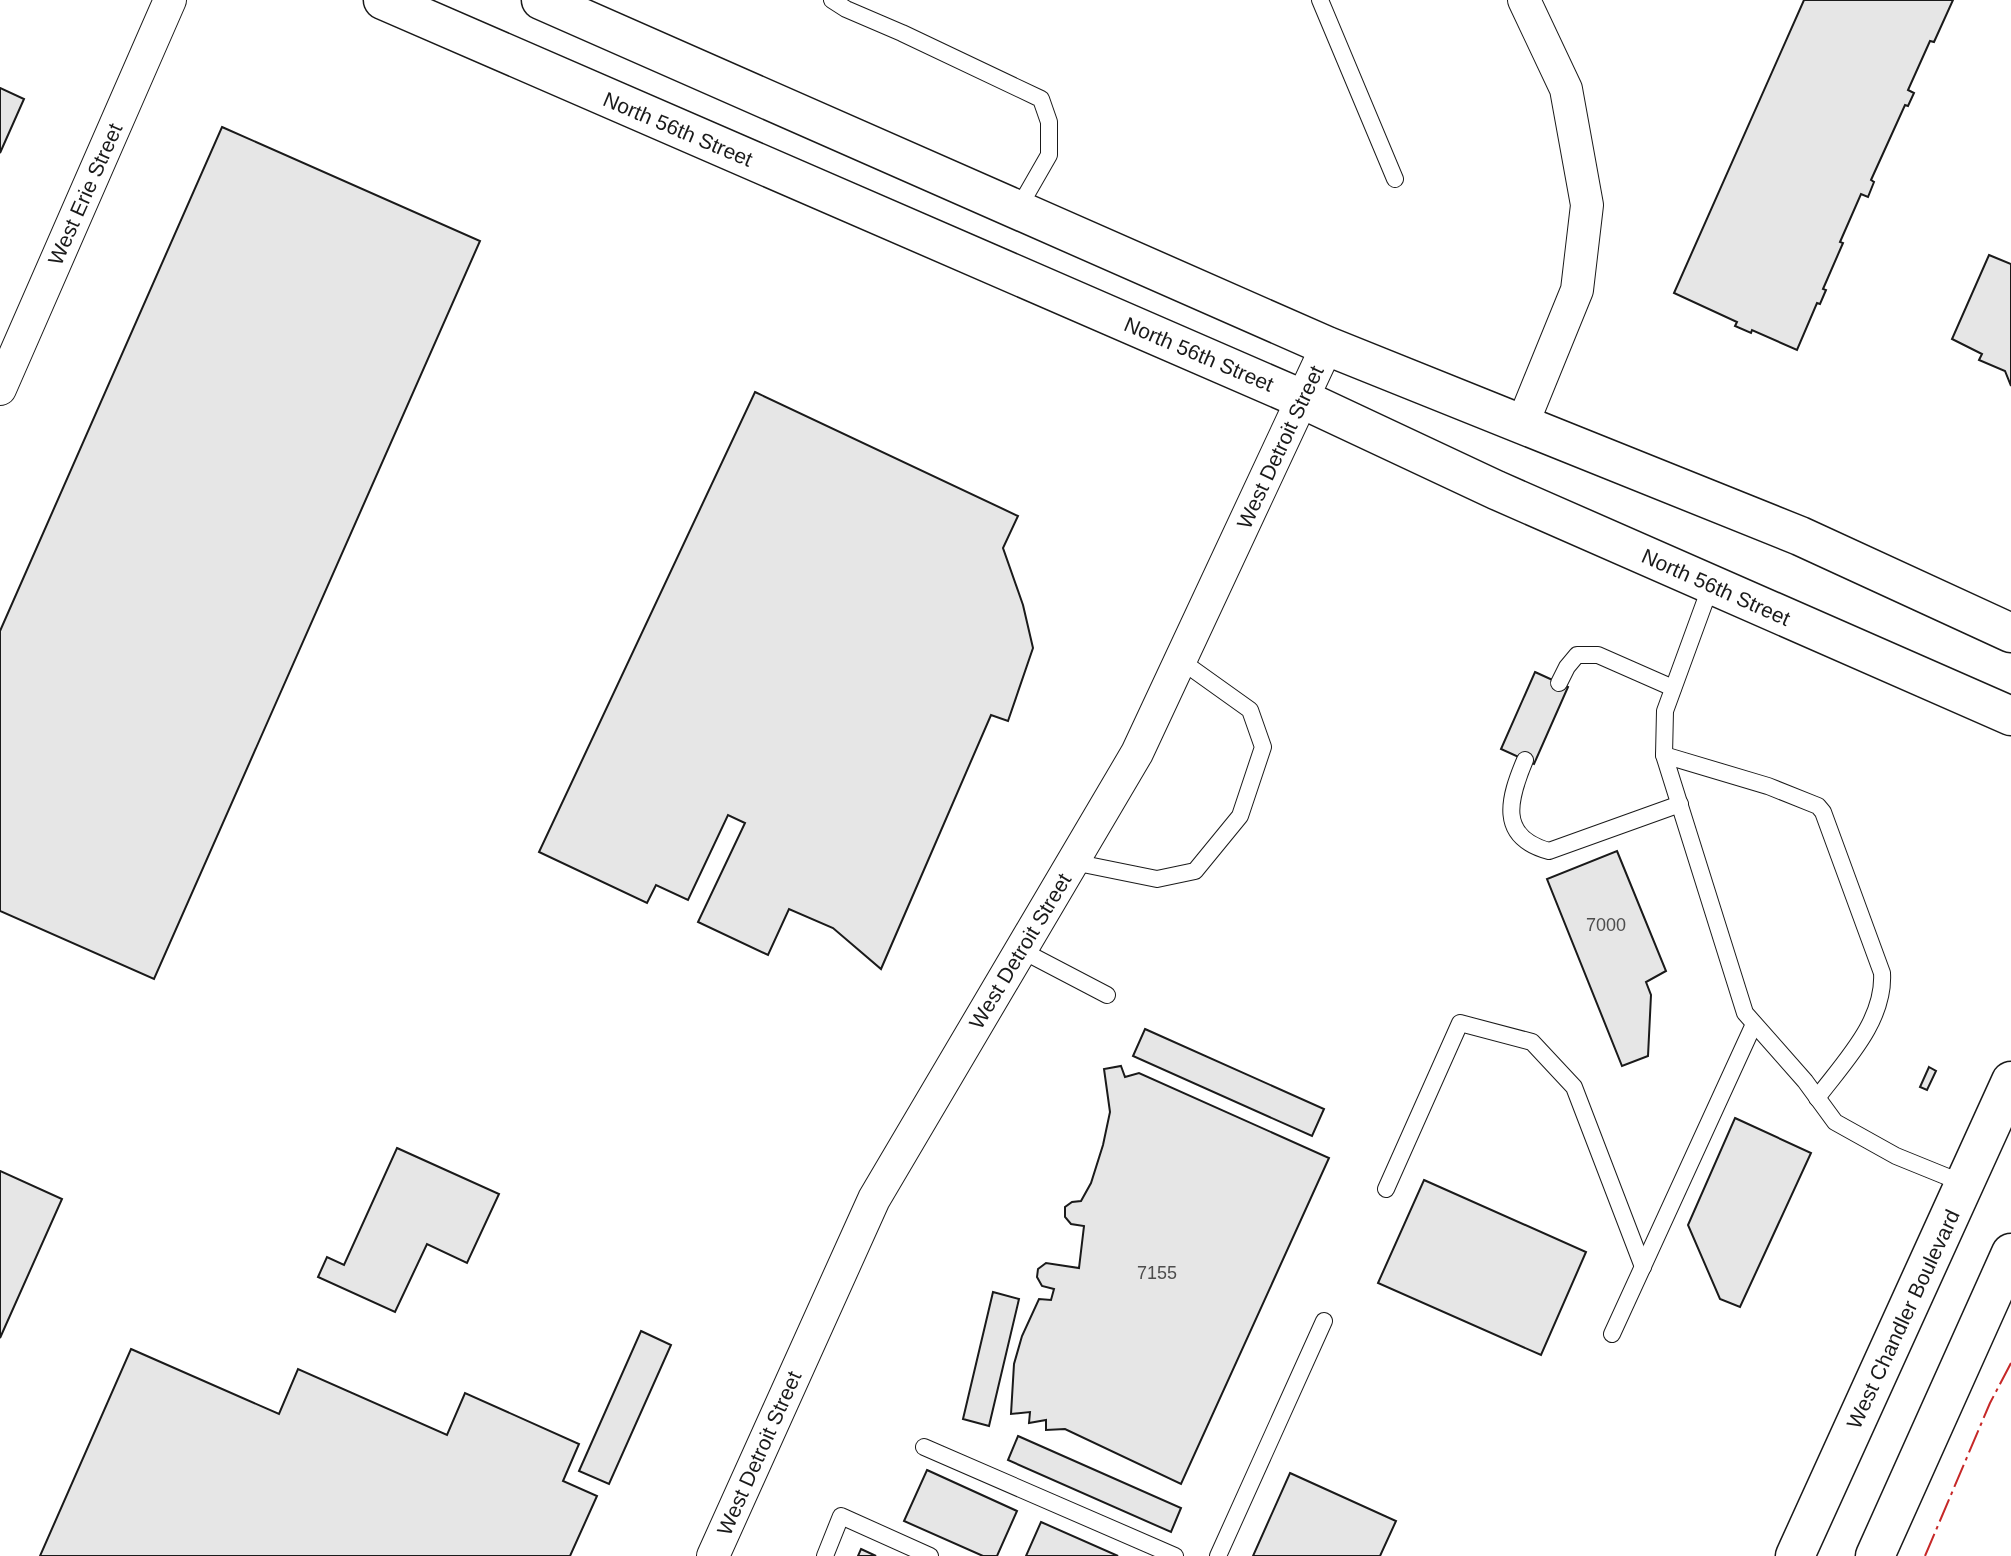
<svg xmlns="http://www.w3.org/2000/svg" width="2011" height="1556" font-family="Arial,sans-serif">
<rect width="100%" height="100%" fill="#fff"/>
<g fill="#e6e6e6" stroke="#1a1a1a" stroke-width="2">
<polygon points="1804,0 1953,0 1934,42 1930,41 1908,90 1914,93 1908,106 1905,105 1871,180 1874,182 1868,197 1861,194 1840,242 1843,243 1823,289 1826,290 1820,304 1817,303 1797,350 1752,330 1751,333 1735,326 1737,322 1674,293"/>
<polygon points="0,88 24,99 0,153"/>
<polygon points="222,127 480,241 154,979 0,911 0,631"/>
<polygon points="1989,255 2011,264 2011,386 2005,371 1979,360 1982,354 1952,339"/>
<polygon points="755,392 1018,516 1003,548 1023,605 1033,648 1008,721 991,715 881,969 833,928 789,909 768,955 698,922 745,823 728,815 688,900 656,885 647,903 539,852"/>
<polygon points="1535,672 1568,687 1534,764 1501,749"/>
<polygon points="1617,851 1666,971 1646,982 1651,995 1648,1056 1622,1066 1547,879"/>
<polygon points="1145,1029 1324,1109 1312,1136 1133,1056"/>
<polygon points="1121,1066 1125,1077 1139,1073 1329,1158 1181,1484 1065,1429 1046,1430 1046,1420 1029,1423 1030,1412 1011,1414 1014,1364 1022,1336 1039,1299 1051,1300 1054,1289 1042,1286 1037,1277 1038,1269 1046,1263 1079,1268 1084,1226 1071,1224 1065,1217 1065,1207 1072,1202 1081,1201 1091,1183 1103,1145 1110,1112 1104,1069"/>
<polygon points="1929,1067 1936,1071 1927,1090 1920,1087"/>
<polygon points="1735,1118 1811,1153 1740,1307 1720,1299 1688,1225"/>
<polygon points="397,1148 499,1194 467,1263 427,1244 395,1312 318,1277 327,1257 344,1265"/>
<polygon points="0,1171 62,1199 0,1338"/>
<polygon points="1424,1180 1586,1252 1541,1355 1378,1283"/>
<polygon points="993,1292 1019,1299 989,1426 963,1419"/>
<polygon points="641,1331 671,1345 609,1484 579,1471"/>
<polygon points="131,1349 279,1414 298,1369 447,1435 465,1393 579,1444 563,1481 597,1496 570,1556 40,1556"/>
<polygon points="1018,1436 1181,1508 1171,1532 1008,1460"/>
<polygon points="927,1470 1017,1511 997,1556 983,1556 904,1521"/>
<polygon points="1290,1473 1396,1521 1380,1556 1253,1556"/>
<polygon points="1041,1522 1118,1556 1026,1556"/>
<polygon points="861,1549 876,1556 858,1556"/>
</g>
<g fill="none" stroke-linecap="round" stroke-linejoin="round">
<defs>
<g id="lane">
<polyline points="832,0 846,9 902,33 1041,99 1049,122 1049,155 1018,209"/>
<polyline points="1320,0 1395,179"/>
<polyline points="1711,585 1665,711 1664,755 1745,1013 1805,1081 1835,1122 1896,1156 1965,1184"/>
<polyline points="1559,683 1567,667 1577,655 1598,655 1673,688"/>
<path d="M 1664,755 L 1768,786 L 1818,806 L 1823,812 L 1882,973 C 1885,1021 1844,1062 1817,1098"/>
<path d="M 1525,760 C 1509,798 1497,837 1549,851 L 1680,804"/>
<polyline points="1073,862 1157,879 1195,871 1240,816 1263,747 1250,710 1180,660"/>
<polyline points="1021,950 1107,995"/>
<polyline points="1386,1189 1460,1023 1532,1042 1574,1087 1643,1267"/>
<polyline points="1612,1334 1754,1024"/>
<polyline points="924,1447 1175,1556"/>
<polyline points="825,1556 841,1516 930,1556"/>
<polyline points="1218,1556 1324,1321"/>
</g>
<g id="street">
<polyline points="0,389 170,0"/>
<polyline points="1522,425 1577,290 1587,205 1566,89 1524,0"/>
<polyline points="713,1556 874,1199 1137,753 1327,346"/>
</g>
<g id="secondary">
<polyline points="383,0 1302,399 1496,490 2011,716"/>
<polyline points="541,0 1327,346 1800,536 2011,633"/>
<polyline points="1795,1556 2011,1081"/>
<polyline points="1875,1556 2011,1253"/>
</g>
</defs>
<use href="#lane" stroke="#1a1a1a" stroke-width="18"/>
<use href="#street" stroke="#1a1a1a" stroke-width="34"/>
<use href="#secondary" stroke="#1a1a1a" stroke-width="41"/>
<use href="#lane" stroke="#fff" stroke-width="16"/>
<use href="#street" stroke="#fff" stroke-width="32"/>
<use href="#secondary" stroke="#fff" stroke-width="38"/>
<polyline stroke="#c62828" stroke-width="2" stroke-dasharray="24 5 3.5 5" stroke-linecap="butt" points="1925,1556 1990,1403 2011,1363"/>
</g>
<g text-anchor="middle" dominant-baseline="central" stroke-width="5" stroke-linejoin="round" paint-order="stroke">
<g font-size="18" fill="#4d4d4d">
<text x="1606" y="925">7000</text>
<text x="1157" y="1273">7155</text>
</g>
<g font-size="21" fill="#1a1a1a" stroke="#fff">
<text transform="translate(678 129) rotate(23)">North 56th Street</text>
<text transform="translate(85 194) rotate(-66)">West Erie Street</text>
<text transform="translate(1199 354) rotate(23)">North 56th Street</text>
<text transform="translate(1280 447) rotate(-65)">West Detroit Street</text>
<text transform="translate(1716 587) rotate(24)">North 56th Street</text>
<text transform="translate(1020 951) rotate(-59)">West Detroit Street</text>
<text transform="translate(1903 1319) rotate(-65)">West Chandler Boulevard</text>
<text transform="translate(759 1453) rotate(-66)">West Detroit Street</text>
</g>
</g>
</svg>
